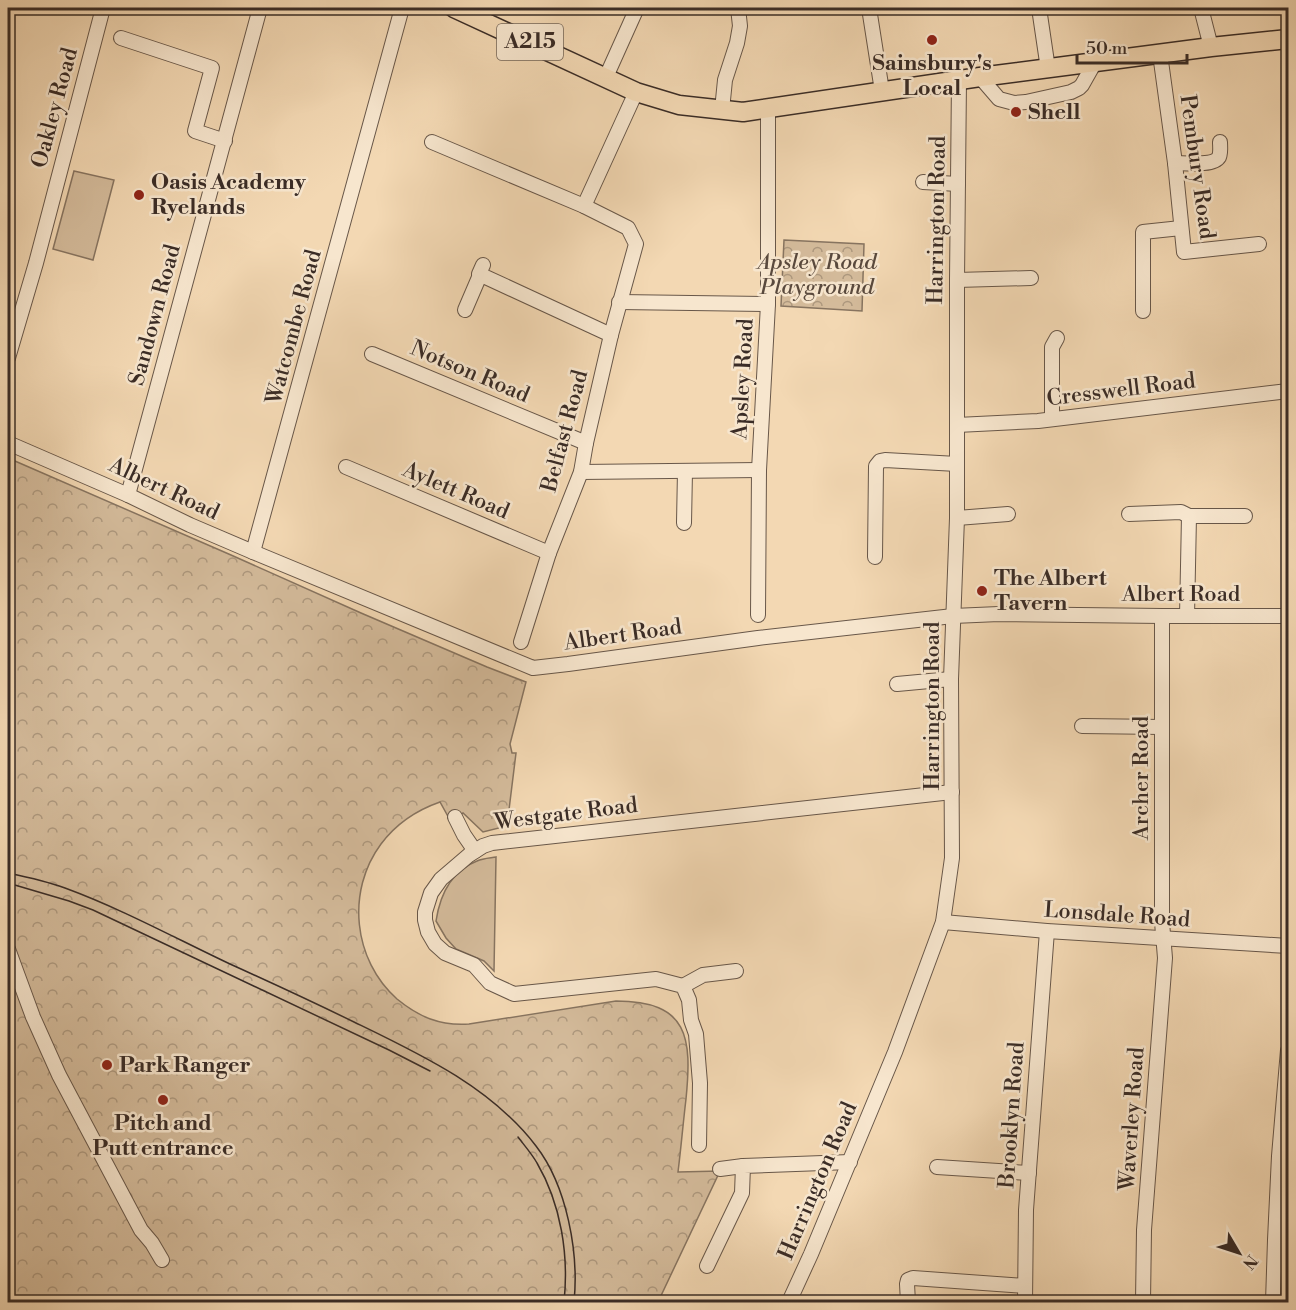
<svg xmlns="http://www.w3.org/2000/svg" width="1296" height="1310" font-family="'Libre Bodoni',serif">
<defs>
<pattern id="forest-crowns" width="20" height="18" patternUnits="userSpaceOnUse" patternTransform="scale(1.5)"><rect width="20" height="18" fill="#d4bb9b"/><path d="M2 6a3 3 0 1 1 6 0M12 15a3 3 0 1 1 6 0" fill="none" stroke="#ad987e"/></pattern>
</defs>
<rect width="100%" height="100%" fill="#f3d8b3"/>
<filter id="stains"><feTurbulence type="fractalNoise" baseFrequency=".00333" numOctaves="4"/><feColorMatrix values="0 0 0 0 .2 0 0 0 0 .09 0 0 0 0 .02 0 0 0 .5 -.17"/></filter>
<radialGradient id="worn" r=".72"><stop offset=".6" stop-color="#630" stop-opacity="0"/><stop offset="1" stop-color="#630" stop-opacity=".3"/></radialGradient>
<g fill="#d4bb9b" stroke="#877460" stroke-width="1.5">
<polygon points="74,171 114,180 93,260 53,249"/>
<path d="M 496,857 L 494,971 L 484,961 L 456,949 L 446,938 L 436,921 C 440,895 451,871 477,861 C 483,858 490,858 496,857 Z"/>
</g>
<g fill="url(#forest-crowns)" stroke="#877460" stroke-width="1.5">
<polygon points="784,240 864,244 862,311 781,306"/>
<path d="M 8,458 L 231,555 L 361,613 L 487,667 L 526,682 L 510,744 L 512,753 L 516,753 L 507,826 L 483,832 L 463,813 L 450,820 L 440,802 C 417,810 396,824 381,844 C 346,891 353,960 397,999 C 419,1017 440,1026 469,1024 L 616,1001 C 689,1001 692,1038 686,1099 C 683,1124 681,1148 678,1172 L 720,1171 L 658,1302 L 8,1302 Z"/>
</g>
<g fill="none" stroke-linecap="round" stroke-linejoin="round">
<defs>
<g id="minor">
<polyline points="869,8 882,91"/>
<polyline points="1039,8 1048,69"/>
<polyline points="1201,8 1211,47"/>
<polyline points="121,38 212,68 195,131 225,141"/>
<polyline points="1160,54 1175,163 1184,252 1259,244"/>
<polyline points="606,77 637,8"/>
<polyline points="980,77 999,99 1014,103 1026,102 1071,92 1079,88 1082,85 1095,62"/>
<polyline points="722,110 725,80 737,43 740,26 738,8"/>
<polyline points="432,142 584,206 628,228 636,244 611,335 586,443 581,472 549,553 521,642"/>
<path d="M 1175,163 C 1185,163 1214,166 1219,157 C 1221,152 1220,146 1220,142"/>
<polyline points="923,182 958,184"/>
<polyline points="584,206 636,92"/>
<polyline points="483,265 479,274 611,335"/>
<polyline points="957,280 1031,278"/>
<polyline points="619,302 768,304"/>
<polyline points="465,310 480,275"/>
<polyline points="1143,311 1143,232 1181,228"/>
<polyline points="372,354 586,443"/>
<polyline points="8,358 36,263 103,8"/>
<polyline points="1052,419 1052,347 1057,338"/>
<polyline points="957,425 1038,421 1288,391"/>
<polyline points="8,443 128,495 190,525 253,552 533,668 568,664 758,638 953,616 999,614 1162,616 1288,616"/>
<polyline points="346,467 549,553"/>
<polyline points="581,472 759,470"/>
<polyline points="128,495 260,8"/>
<polyline points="1129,514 1181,512 1189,516"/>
<polyline points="957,518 1008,514"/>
<polyline points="684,523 685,471"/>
<polyline points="253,552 402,8"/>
<polyline points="875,557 876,466 880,461 885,460 957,464"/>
<polyline points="758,615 759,470 768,304 768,109"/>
<polyline points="1187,616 1189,516 1245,516"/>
<polyline points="897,684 951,679"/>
<polyline points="1082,726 1162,727"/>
<polyline points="455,817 464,835 475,851"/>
<polyline points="943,922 1047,931 1288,946"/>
<polyline points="8,949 33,1017 59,1075 141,1230 152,1243 162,1260"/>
<polyline points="683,986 703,975 736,971"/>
<polyline points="699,1145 700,1083 696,1034 691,1020 689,1000 683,986 656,979 514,994 490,983 474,965 445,953 435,944 428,932 425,920 425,912 431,893 441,879 469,855 483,846 492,843 952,792"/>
<polyline points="937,1167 1029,1173"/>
<polyline points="720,1169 743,1166"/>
<polyline points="707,1266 742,1193 743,1166 850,1162"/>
<polyline points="789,1302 811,1254 895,1052 943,922 952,858 951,679 957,518 957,280 959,80"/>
<polyline points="908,1302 907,1284 908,1280 913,1278 1025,1286"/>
<polyline points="1025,1302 1026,1210 1047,931"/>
<polyline points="1143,1302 1144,1230 1165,958 1162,922 1162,616"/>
<polyline points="1273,1302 1275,1240 1279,1156 1288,1050"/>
</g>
<polyline id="major" points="454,8 636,92 679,105 743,112 980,77 1211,47 1288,39"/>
</defs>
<use href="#minor" stroke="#685749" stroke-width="16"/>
<use href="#major" stroke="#3a2c26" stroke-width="21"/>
<use href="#minor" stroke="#f7e6ce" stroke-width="14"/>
<use href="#major" stroke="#f3d8b3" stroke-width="18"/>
<g stroke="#3a2c26" stroke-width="1.5">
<path d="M 8,873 C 27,877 46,881 65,888 C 122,909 175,938 230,964 C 272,983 313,1002 354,1022 C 420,1054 491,1087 536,1146 C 567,1186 579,1253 574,1302"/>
<polyline points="8,883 69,901 93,910 389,1050 430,1071"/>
<path d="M 518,1137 C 524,1145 532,1154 537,1163 C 561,1204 569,1255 564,1302"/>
</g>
</g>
<g fill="#8f2418" stroke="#f7e6ce" stroke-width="2">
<circle cx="932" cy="40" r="6"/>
<circle cx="1016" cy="112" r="6"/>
<circle cx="139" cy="195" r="6"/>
<circle cx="982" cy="591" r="6"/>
<circle cx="107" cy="1065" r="6"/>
<circle cx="163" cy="1100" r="6"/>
</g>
<g text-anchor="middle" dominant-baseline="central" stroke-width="5" stroke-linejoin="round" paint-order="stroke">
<rect fill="#f7e6ce" stroke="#736458" stroke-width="1.5" x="497" y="24" width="66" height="36" rx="4.5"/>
<g font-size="21" font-weight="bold" fill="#3a2c26">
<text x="530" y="42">A215</text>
</g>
<g font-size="22" font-weight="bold" fill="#3a2c26" stroke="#f7e6ce" text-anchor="start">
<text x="932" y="63" text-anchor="middle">Sainsbury's<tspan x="932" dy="25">Local</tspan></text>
<text x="1028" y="112">Shell</text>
<text x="151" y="182">Oasis Academy<tspan x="151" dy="25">Ryelands</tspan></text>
<text x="994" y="578">The Albert<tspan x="994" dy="25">Tavern</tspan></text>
<text x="119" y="1065">Park Ranger</text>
<text x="163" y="1123" text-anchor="middle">Pitch and<tspan x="163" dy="25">Putt entrance</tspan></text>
</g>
<g font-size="22" fill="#3a2c26" stroke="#f7e6ce">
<text transform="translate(55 108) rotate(-75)">Oakley Road</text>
<text transform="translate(1197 167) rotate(82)">Pembury Road</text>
<text transform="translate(937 220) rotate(-89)">Harrington Road</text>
<text transform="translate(155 315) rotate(-75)">Sandown Road</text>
<text transform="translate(294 327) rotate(-75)">Watcombe Road</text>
<text transform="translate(470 372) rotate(23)">Notson Road</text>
<text transform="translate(743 379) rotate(-87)">Apsley Road</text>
<text transform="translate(1121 390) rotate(-7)">Cresswell Road</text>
<text transform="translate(565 431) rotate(-75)">Belfast Road</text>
<text transform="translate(164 489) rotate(25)">Albert Road</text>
<text transform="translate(456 491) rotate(23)">Aylett Road</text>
<text x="1181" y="594">Albert Road</text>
<text transform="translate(623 635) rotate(-8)">Albert Road</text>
<text transform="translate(932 706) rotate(-90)">Harrington Road</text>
<text transform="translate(1141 778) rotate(-90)">Archer Road</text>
<text transform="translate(566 814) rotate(-7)">Westgate Road</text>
<text transform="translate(1117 915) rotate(4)">Lonsdale Road</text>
<text transform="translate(1012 1115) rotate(-86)">Brooklyn Road</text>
<text transform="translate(1132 1119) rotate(-86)">Waverley Road</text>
<text transform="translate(818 1181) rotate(-67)">Harrington Road</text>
</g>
<g font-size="22" font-style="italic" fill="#59493d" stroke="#f7e6ce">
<text x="817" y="262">Apsley Road<tspan x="817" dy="25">Playground</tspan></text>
</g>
</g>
<rect width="1296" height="1310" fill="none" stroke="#f3d8b3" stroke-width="30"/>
<rect x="9" y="9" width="1278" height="1292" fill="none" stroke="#3a2c26" stroke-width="3"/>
<rect x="15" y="15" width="1266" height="1280" fill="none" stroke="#3a2c26" stroke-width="1.5"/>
<g transform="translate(1239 1253) rotate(129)" stroke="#f7e6ce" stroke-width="4.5" paint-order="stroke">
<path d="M0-4.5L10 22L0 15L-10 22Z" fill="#3a2c26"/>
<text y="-9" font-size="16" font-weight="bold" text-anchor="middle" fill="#3a2c26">N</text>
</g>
<path d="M1077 54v9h110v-9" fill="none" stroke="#3a2c26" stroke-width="3"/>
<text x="1086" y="54" font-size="18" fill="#3a2c26" stroke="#f7e6ce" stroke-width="4.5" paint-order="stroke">50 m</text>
<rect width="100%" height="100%" filter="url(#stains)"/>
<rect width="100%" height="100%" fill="url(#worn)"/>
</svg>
